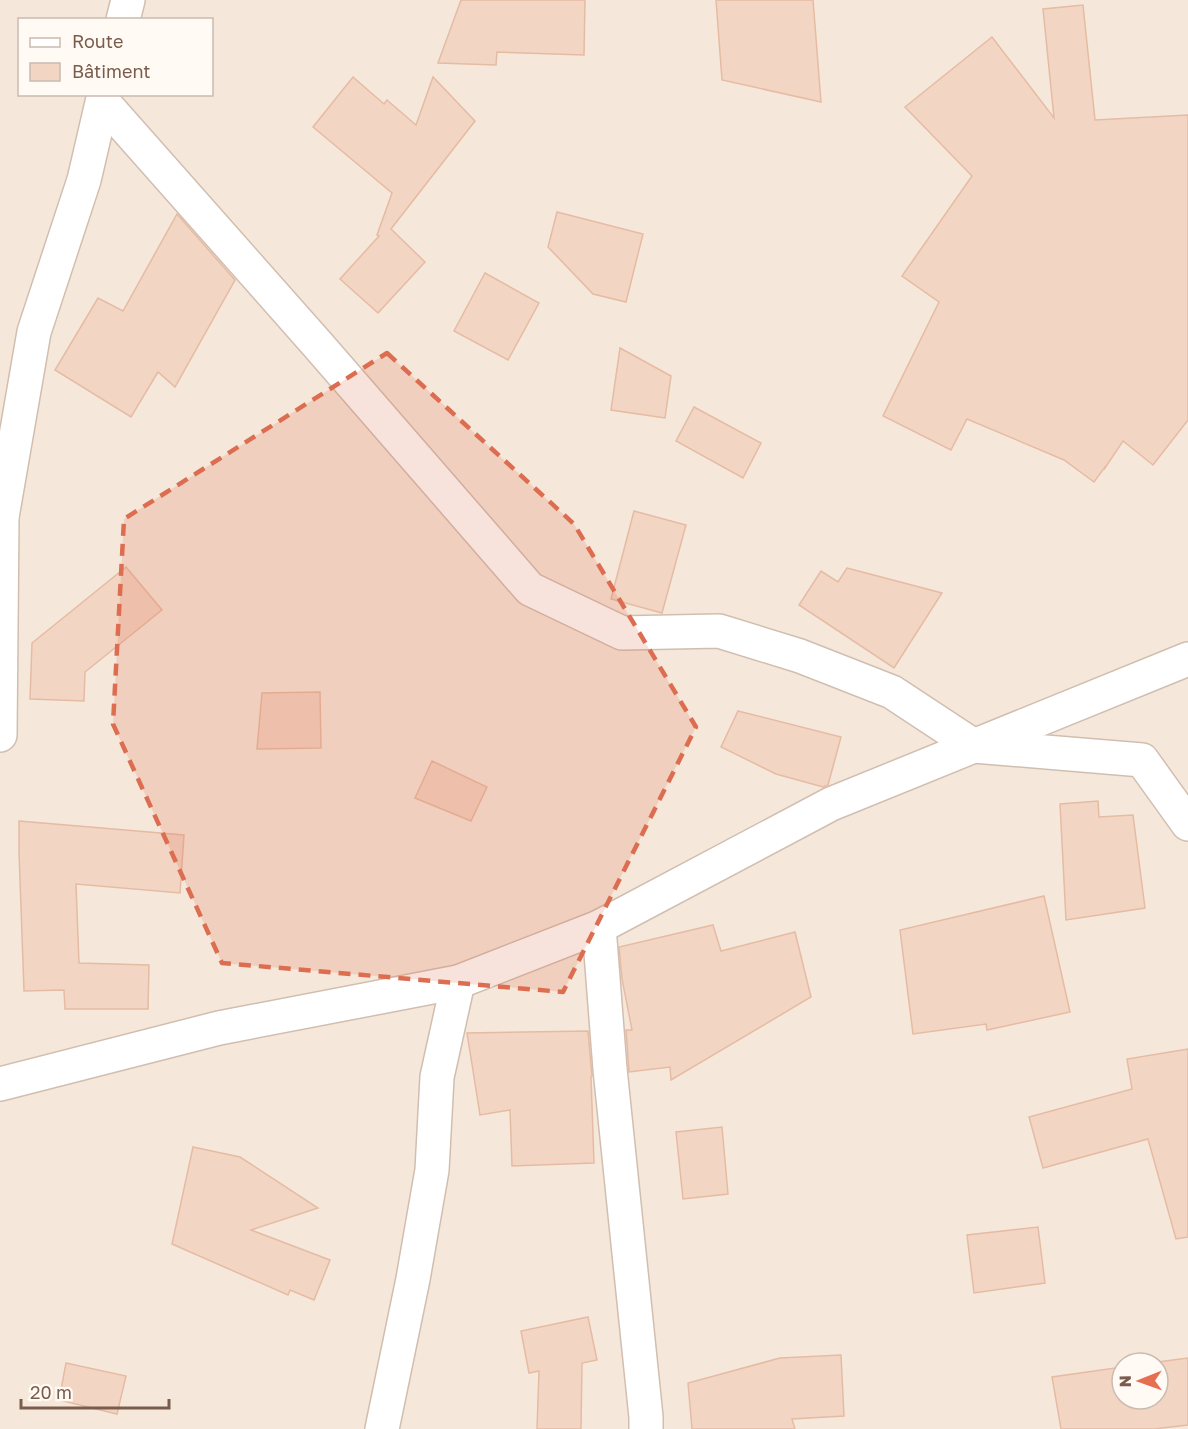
<svg xmlns="http://www.w3.org/2000/svg" width="1188" height="1429" font-family="'Golos Text',sans-serif">
<rect width="100%" height="100%" fill="#fdf6ec"/>
<path fill="#f5e8da" fill-rule="evenodd" d="M 0,0 L 1188,0 L 1188,1429 L 0,1429 ZM 20,20 L 212,20 L 212,94 L 20,94 ZM 1122,1363 L 1158,1363 L 1158,1399 L 1122,1399 Z"/>
<g fill="#f3d5c3" stroke="#e6bba3" stroke-width="1.5">
<polygon points="461,0 585,0 584,55 497,52 496,65 438,63"/>
<polygon points="716,0 813,0 821,102 722,80"/>
<polygon points="1083,5 1095,120 1188,115 1188,420 1153,465 1123,441 1105,468 1105,467 1094,482 1064,460 967,419 951,450 883,416 939,302 902,276 972,176 905,107 992,37 1054,118 1043,9"/>
<polygon points="353,77 384,104 387,100 416,125 433,77 475,121 391,229 425,262 378,313 340,279 379,236 377,235 392,193 313,127"/>
<polygon points="557,212 643,234 626,302 593,294 548,247"/>
<polygon points="177,214 235,280 175,387 158,372 131,417 55,370 98,298 123,311"/>
<polygon points="485,273 539,303 508,360 454,331"/>
<polygon points="620,348 671,376 665,418 611,410"/>
<polygon points="694,407 761,443 743,478 676,441"/>
<polygon points="634,511 686,525 662,613 611,599"/>
<polygon points="126,567 162,610 85,672 84,701 30,699 32,643"/>
<polygon points="847,568 942,593 894,668 799,605 821,571 838,582"/>
<polygon points="320,692 321,748 257,749 262,693"/>
<polygon points="738,711 841,737 828,785 823,787 776,774 721,747"/>
<polygon points="432,761 487,787 471,821 415,798"/>
<polygon points="1098,801 1099,817 1133,815 1145,908 1066,920 1060,804"/>
<polygon points="19,821 184,835 180,893 76,884 79,963 149,965 148,1009 65,1009 64,990 24,991 19,852"/>
<polygon points="1044,896 1070,1012 987,1030 986,1024 913,1034 900,930"/>
<polygon points="713,925 721,951 795,932 811,997 671,1080 670,1067 629,1072 626,1030 632,1030 622,979 619,947"/>
<polygon points="588,1031 592,1076 591,1077 594,1163 512,1166 510,1110 480,1115 467,1033"/>
<polygon points="1188,1049 1188,1237 1176,1239 1148,1139 1043,1168 1029,1117 1132,1089 1127,1059"/>
<polygon points="722,1127 728,1194 683,1199 676,1132"/>
<polygon points="193,1147 240,1157 318,1208 251,1230 330,1260 314,1300 290,1290 288,1295 172,1244"/>
<polygon points="1038,1227 1045,1283 974,1293 967,1235"/>
<polygon points="588,1317 597,1360 582,1363 581,1429 537,1429 539,1371 529,1373 521,1331"/>
<polygon points="841,1355 844,1416 792,1419 795,1429 692,1429 688,1383 780,1358"/>
<polygon points="1188,1358 1188,1425 1154,1429 1061,1429 1052,1377 1122,1367 1122,1399 1158,1399 1158,1363 1150,1363"/>
<polygon points="66,1363 126,1376 117,1414 59,1400"/>
</g>
<g fill="none" stroke-linecap="round" stroke-linejoin="round">
<defs>
<g id="minor">
<polyline points="123,20 128,0"/>
<polyline points="103,102 318,345 530,589 622,633 719,631 800,656 892,692 974,746 1142,760 1188,824"/>
<polyline points="0,519 2,517 34,332 84,180 104,94"/>
<polyline points="0,735 2,517"/>
<polyline points="599,927 610,1069 646,1417 646,1429"/>
<polyline points="0,1084 219,1028 458,982 599,927 831,804 1188,659"/>
<polyline points="382,1429 413,1279 432,1170 437,1077 458,982"/>
</g>
</defs>
<use href="#minor" stroke="#d1beb0" stroke-width="36"/>
<use href="#minor" stroke="#fff" stroke-width="33"/>
</g>
<path fill="#dc6d51" fill-opacity="0.2" stroke="#dc6d51" stroke-width="4.5" stroke-dasharray="12 8" stroke-linejoin="round" d="M 387,353 L 574,524 L 696,727 L 563,992 L 222,963 L 113,724 L 124,519 Z"/>
<rect x="18" y="18" width="195" height="78" fill="#fffaf3" stroke="#cabbb1" stroke-width="1.5"/>
<rect x="30" y="38" width="30" height="9" fill="#ffffff" stroke="#cabbb1" stroke-width="1.5"/>
<text x="72" y="48" font-size="18" fill="#7a5c4d">Route</text>
<rect x="30" y="63" width="30" height="18" fill="#f3d5c3" stroke="#cabbb1" stroke-width="1.5"/>
<text x="72" y="78" font-size="18" fill="#7a5c4d">Bâtiment</text>
<g transform="translate(1140 1381) rotate(269)"><circle r="28" fill="#fffaf3" stroke="#cabbb1" stroke-width="1.5"/>
<path d="M0-4.5L10 22L0 15L-10 22Z" fill="#e76f51"/>
<text y="-9" font-size="16" font-weight="bold" text-anchor="middle" fill="#7a5c4d">N</text>
</g>
<path d="M21 1399v9h148v-9" fill="none" stroke="#7a5c4d" stroke-width="3"/>
<text x="30" y="1399" font-size="18" fill="#7a5c4d" stroke="#fffaf3" stroke-width="4.5" paint-order="stroke">20 m</text>
</svg>
